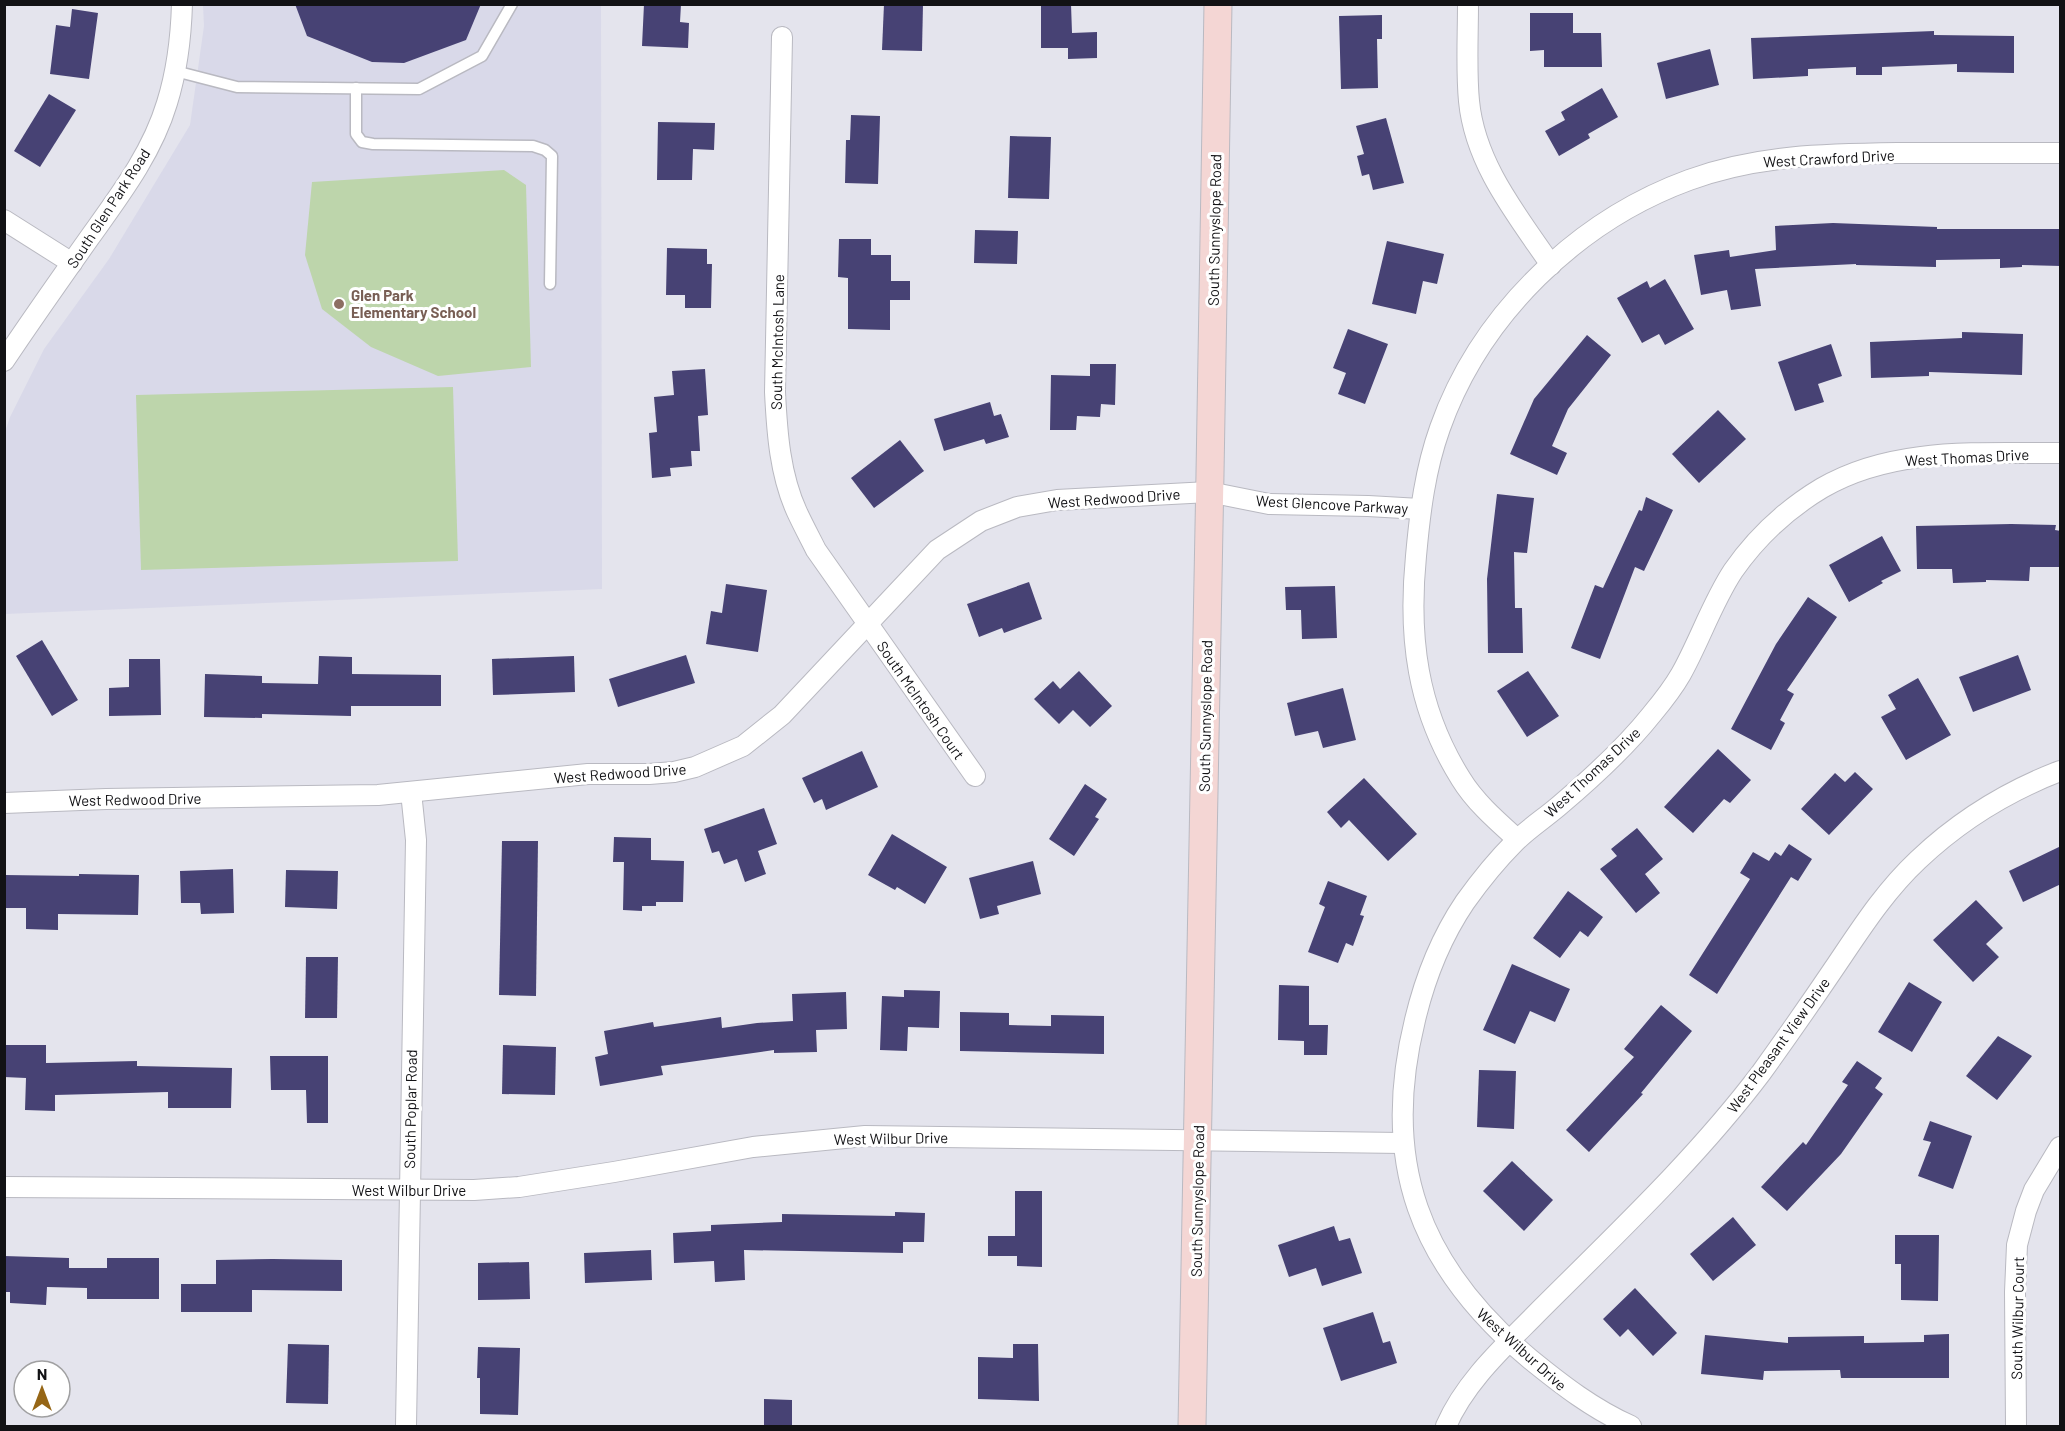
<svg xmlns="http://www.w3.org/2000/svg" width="2065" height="1431" font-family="Barlow,sans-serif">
<rect width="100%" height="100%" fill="#e4e4ed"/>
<polygon fill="#d9d9e9" points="203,5 601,5 602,589 5,614 4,435 10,417 44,349 109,259 190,125 204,26"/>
<g fill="#bdd5ab">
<polygon points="504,170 526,185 531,367 438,376 371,347 322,309 305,255 312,182"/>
<polygon points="453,387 458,561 141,570 136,395"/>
</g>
<g fill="#474274">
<polygon points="295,4 481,4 466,40 404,63 372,62 307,36"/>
<polygon points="644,4 681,4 680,22 689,23 688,48 642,46"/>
<polygon points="884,4 923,4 922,51 882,50"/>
<polygon points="1041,4 1071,4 1072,33 1097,32 1097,58 1068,59 1068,48 1041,48"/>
<polygon points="72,9 98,13 89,79 50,74 56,25 70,27"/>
<polygon points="1530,13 1573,13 1573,33 1601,33 1602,67 1544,67 1544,50 1530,51"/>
<polygon points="1382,15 1382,39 1377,39 1378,88 1341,89 1339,16"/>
<polygon points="1934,31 1934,35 2014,36 2014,73 1957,72 1957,64 1882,67 1882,75 1856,75 1856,67 1808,69 1808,76 1753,79 1751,38"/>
<polygon points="1710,49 1719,85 1666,99 1657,63"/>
<polygon points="1602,88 1618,117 1588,134 1590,138 1559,156 1545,131 1565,120 1561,112"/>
<polygon points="49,94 76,110 40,167 14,151"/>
<polygon points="851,115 880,116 878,184 845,183 846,140 850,140"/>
<polygon points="1386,118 1404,183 1373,190 1369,174 1362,176 1357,156 1364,154 1356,126"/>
<polygon points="658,122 715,123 714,150 693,149 692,180 657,180"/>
<polygon points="1010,136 1051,137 1049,199 1008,198"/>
<polygon points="1833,223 1937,227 1937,229 2061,229 2061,266 2022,265 2022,267 2000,268 2000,259 1936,260 1936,267 1856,265 1856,264 1755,269 1761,306 1731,310 1727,290 1701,295 1694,255 1729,250 1730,257 1776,250 1775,226"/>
<polygon points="975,230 1018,231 1017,264 974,263"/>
<polygon points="839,239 871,239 871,255 891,255 891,281 910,281 910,300 890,300 890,330 848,329 848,278 838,277"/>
<polygon points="1387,241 1444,254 1437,284 1423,281 1416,314 1372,304"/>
<polygon points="667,248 707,249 707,264 712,264 711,308 685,308 685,295 666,295"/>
<polygon points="1665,279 1694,329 1665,345 1659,334 1642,343 1617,298 1647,281 1650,288"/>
<polygon points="1348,329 1388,344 1365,404 1338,394 1346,373 1333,368"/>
<polygon points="1962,332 2023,334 2022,375 1929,372 1929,376 1871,378 1870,342 1962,338"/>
<polygon points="1587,335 1611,355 1568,409 1552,446 1567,453 1557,475 1510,454 1534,399"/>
<polygon points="1831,344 1842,376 1818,384 1824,402 1795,411 1778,362"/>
<polygon points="1090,364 1116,364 1115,405 1101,404 1100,417 1077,416 1076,430 1050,430 1051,375 1090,376"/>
<polygon points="705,369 708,415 698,416 700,451 691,451 692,466 670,468 671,476 652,478 649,433 657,432 654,397 674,395 672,371"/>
<polygon points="990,402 994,416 1001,414 1009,437 986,444 984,439 944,451 934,419"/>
<polygon points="1718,410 1746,439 1699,483 1672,454"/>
<polygon points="900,440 924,471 874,508 851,478"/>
<polygon points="1497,494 1534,498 1527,553 1514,552 1515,608 1522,608 1523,653 1488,653 1487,579"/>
<polygon points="1646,497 1673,510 1644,571 1635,567 1600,659 1571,648 1595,585 1603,588 1639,510 1642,511"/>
<polygon points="2011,524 2056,525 2055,530 2061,531 2061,567 2030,567 2029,581 1986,580 1986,582 1953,583 1952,569 1917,569 1916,526"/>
<polygon points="1882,536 1901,571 1881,581 1883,583 1849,602 1829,565"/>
<polygon points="1029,582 1042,619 1004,633 1002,628 979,637 967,604"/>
<polygon points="726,584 767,590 758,652 706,644 711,611 722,613"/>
<polygon points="1335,586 1337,638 1302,639 1301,610 1286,610 1285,587"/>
<polygon points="1808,597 1837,617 1787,690 1794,694 1780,720 1785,723 1771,750 1731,729 1776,644"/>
<polygon points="42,640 78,700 52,716 16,656"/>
<polygon points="686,655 695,683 618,707 609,679"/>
<polygon points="2018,655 2031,690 1973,712 1959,677"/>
<polygon points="319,656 352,657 352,674 441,675 441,706 351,706 351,716 262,714 262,718 204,717 205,674 262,676 262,683 318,684"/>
<polygon points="574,656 575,692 493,695 492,659"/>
<polygon points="129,659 160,659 161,715 109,716 109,688 129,687"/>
<polygon points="1079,671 1112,706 1090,727 1073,710 1059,724 1034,699 1053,681 1060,689"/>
<polygon points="1528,671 1559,716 1527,737 1497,691"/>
<polygon points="1918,678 1951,735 1906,760 1881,717 1896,709 1888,695"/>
<polygon points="1343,688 1356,740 1323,748 1318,731 1295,736 1287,703"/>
<polygon points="1718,749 1751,780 1730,803 1724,799 1693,833 1664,807"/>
<polygon points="862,751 878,787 826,810 822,799 814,803 802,778"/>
<polygon points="1855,772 1873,789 1829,835 1801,809 1835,773 1845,782"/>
<polygon points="1364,778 1417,834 1388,861 1349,820 1341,828 1327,812"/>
<polygon points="1085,784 1107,799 1095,817 1099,819 1074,856 1049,839"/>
<polygon points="764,808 777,844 758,851 766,874 745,882 737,859 724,864 719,851 712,853 704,829"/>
<polygon points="1637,828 1663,859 1645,874 1660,893 1636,913 1600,869 1617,856 1611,849"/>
<polygon points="892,834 947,867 925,904 897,887 895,890 868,875"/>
<polygon points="614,837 651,838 651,860 684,861 683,902 656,902 656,906 642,906 642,911 623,910 624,862 613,862"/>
<polygon points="502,841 538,841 536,996 499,995"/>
<polygon points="1789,844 1812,859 1798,881 1791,877 1717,994 1689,975 1750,879 1740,873 1753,852 1769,861 1775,852 1781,856"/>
<polygon points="2061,846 2061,884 2023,902 2009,871"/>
<polygon points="1033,861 1041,894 997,906 999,914 980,919 969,878"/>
<polygon points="233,869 234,913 201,914 200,903 181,903 180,871"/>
<polygon points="286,870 338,871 337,909 285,907"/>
<polygon points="79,874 139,875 138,915 58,914 58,930 26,929 26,908 4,908 4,875 79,876"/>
<polygon points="1328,881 1367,896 1360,915 1364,916 1353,946 1346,943 1338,963 1308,952 1325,907 1319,904"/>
<polygon points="1568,891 1603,917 1588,937 1580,931 1560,958 1533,938"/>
<polygon points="1976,900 2003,928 1986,944 1999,957 1973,982 1933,940"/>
<polygon points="306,957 338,957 337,1018 305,1018"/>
<polygon points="1512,964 1570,989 1555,1022 1530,1011 1515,1044 1483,1030"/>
<polygon points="1909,982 1942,1002 1912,1052 1878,1032"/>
<polygon points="1279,985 1309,986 1309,1025 1328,1025 1327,1055 1304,1055 1304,1041 1278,1040"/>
<polygon points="904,990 940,991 939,1028 908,1027 907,1051 880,1050 882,996 904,997"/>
<polygon points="846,992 847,1029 816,1030 817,1052 774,1053 774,1050 661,1066 663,1075 600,1086 595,1057 608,1054 604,1031 653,1022 654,1027 721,1017 722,1028 757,1023 793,1021 792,994"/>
<polygon points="1661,1005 1692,1031 1641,1093 1643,1094 1589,1152 1566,1130 1634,1057 1624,1049"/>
<polygon points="960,1012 1009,1013 1009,1025 1051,1026 1051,1015 1104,1016 1104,1054 960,1051"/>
<polygon points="1998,1036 2032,1056 1997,1100 1966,1076"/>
<polygon points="4,1045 46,1045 46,1063 137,1061 137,1066 232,1068 231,1108 168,1108 168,1092 55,1095 55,1111 25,1110 26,1078 4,1077"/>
<polygon points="503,1045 556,1047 555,1095 502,1094"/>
<polygon points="270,1056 328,1056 328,1123 307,1123 306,1090 271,1090"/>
<polygon points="1857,1061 1882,1078 1875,1088 1883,1094 1841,1154 1787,1211 1761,1187 1803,1142 1806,1145 1848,1085 1842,1082"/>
<polygon points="1479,1070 1516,1071 1514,1129 1477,1127"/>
<polygon points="1930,1121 1972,1136 1953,1189 1918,1176 1931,1142 1923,1140"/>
<polygon points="1512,1161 1553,1200 1524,1231 1483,1191"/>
<polygon points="1015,1191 1042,1191 1042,1267 1017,1266 1017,1256 988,1256 988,1236 1015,1236"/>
<polygon points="895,1212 925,1213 924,1242 903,1242 903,1253 744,1250 745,1280 715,1282 714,1261 674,1263 673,1233 711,1231 711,1225 782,1222 782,1214 895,1216"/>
<polygon points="1733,1217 1756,1245 1713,1281 1690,1254"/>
<polygon points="1334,1226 1339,1241 1350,1238 1362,1273 1322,1286 1316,1268 1289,1277 1278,1245"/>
<polygon points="1895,1235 1939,1235 1938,1301 1901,1300 1901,1264 1895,1264"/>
<polygon points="651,1250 652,1280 585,1283 584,1253"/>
<polygon points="4,1256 69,1258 69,1268 107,1268 107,1258 159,1258 159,1299 87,1299 87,1288 47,1287 46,1305 10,1303 10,1292 4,1292"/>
<polygon points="273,1259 342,1260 342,1291 252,1290 252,1312 181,1312 181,1284 216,1284 216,1260"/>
<polygon points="529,1262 530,1299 478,1300 478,1263"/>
<polygon points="1635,1288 1677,1333 1653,1356 1628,1329 1620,1337 1603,1319"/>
<polygon points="1373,1312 1383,1343 1390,1341 1397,1363 1341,1381 1323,1328"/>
<polygon points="1949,1334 1949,1378 1841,1378 1840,1370 1764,1371 1763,1380 1701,1374 1705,1335 1788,1343 1788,1337 1864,1336 1864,1343 1924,1342 1924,1335"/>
<polygon points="288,1344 329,1345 328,1404 286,1403"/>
<polygon points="1013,1344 1038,1344 1039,1401 978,1399 978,1357 1013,1358"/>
<polygon points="478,1347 520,1348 518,1415 480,1414 480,1378 477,1378"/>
<polygon points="764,1399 792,1400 792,1426 764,1426"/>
</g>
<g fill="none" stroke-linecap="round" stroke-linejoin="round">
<defs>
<g id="lane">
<polyline points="175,71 237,87 419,89 482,56 512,4"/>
<polyline points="356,88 356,134 362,142 373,144 533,146 545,150 552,156 550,284"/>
</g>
<g id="street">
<path d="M 1468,4 C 1468,37 1466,70 1469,101 C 1475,164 1517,215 1551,265"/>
<path d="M 782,37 L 775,392 C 777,433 780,475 797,512 C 803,525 810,538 816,550 L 975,776"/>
<polyline points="4,220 72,263"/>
<path d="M 4,361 C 32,319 61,278 90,237 C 120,195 152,153 167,103 C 177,71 181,38 182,4"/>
<polyline points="4,803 106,799 378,795 588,774 649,774 674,772 695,767 743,746 782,715 937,550 981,521 1017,507 1057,500 1209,492 1269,504 1368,506 1420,509"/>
<path d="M 1517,839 C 1497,821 1475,802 1461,779 C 1417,709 1408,637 1416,556 C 1420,512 1425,470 1440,428 C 1480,315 1577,221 1689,180 C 1759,154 1832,154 1906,153 C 1957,153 2009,153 2060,153"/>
<polyline points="4,1187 474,1190 519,1187 614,1172 753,1147 865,1136 1402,1143"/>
<polyline points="406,1426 416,840 411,792"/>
<path d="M 1446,1426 C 1466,1380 1506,1345 1540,1310 C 1616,1234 1696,1159 1761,1073 C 1787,1037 1812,1001 1837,964 C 1862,927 1885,891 1918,860 C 1958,822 2008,791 2060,771"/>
<path d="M 1631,1426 C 1593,1409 1562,1385 1530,1359 C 1419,1266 1380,1162 1415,1020 C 1425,978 1440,939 1465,902 C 1480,881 1497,860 1515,842 C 1529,828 1545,818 1560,805 C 1593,777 1625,748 1652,714 C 1662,702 1673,688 1681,674 C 1700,640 1712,603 1733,571 C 1756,538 1787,509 1822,488 C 1894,446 1980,454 2060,453"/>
<polyline points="2016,1426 2015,1292 2017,1245 2026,1211 2034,1190 2060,1147"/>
</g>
<path id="secondary" d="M 1192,1426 C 1204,953 1209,478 1218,4"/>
</defs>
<use href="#lane" stroke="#b9b9c1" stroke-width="13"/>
<use href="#street" stroke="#b9b9c1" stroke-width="22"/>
<use href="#secondary" stroke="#b9b9c1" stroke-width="29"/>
<use href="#lane" stroke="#fff" stroke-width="10"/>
<use href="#street" stroke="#fff" stroke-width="20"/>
<use href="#secondary" stroke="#f4d6d4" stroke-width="27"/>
</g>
<circle fill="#8d6e63" stroke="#fff" stroke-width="2" cx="339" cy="304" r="6"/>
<g text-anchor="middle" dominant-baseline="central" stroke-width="6" stroke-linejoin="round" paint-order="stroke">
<g font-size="15" fill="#121215" stroke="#fff">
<text transform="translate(1829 158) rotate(-3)">West Crawford Drive</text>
<text transform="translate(108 208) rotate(-57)">South Glen Park Road</text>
<text transform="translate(1214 230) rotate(-89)">South Sunnyslope Road</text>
<text transform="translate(777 342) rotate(-89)">South McIntosh Lane</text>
<text transform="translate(1967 457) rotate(-3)">West Thomas Drive</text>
<text transform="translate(1114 498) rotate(-4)">West Redwood Drive</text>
<text transform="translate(1332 504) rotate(3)">West Glencove Parkway</text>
<text transform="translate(921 700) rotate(55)">South McIntosh Court</text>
<text transform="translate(1205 716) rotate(-89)">South Sunnyslope Road</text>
<text transform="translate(1592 772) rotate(-43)">West Thomas Drive</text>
<text transform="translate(620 773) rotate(-4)">West Redwood Drive</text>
<text transform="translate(135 799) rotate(-1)">West Redwood Drive</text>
<text transform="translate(1778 1045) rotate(-54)">West Pleasant View Drive</text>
<text transform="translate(410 1109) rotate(-89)">South Poplar Road</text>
<text transform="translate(891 1138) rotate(-1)">West Wilbur Drive</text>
<text x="409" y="1190">West Wilbur Drive</text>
<text transform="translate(1197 1201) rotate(-89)">South Sunnyslope Road</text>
<text transform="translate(2017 1318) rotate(-89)">South Wilbur Court</text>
<text transform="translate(1522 1349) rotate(42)">West Wilbur Drive</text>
</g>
<g font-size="15" font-weight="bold" fill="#785e54" stroke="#fff" text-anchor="start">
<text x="351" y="295">Glen Park<tspan x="351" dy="17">Elementary School</tspan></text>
</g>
</g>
<rect width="2065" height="1431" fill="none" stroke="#121215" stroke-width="12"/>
<g transform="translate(42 1389)"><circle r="28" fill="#ffffff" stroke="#a0a0a1" stroke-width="1.5"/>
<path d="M0-4.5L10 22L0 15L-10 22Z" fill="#966616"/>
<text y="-9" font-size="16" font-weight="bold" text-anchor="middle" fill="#121215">N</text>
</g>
</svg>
